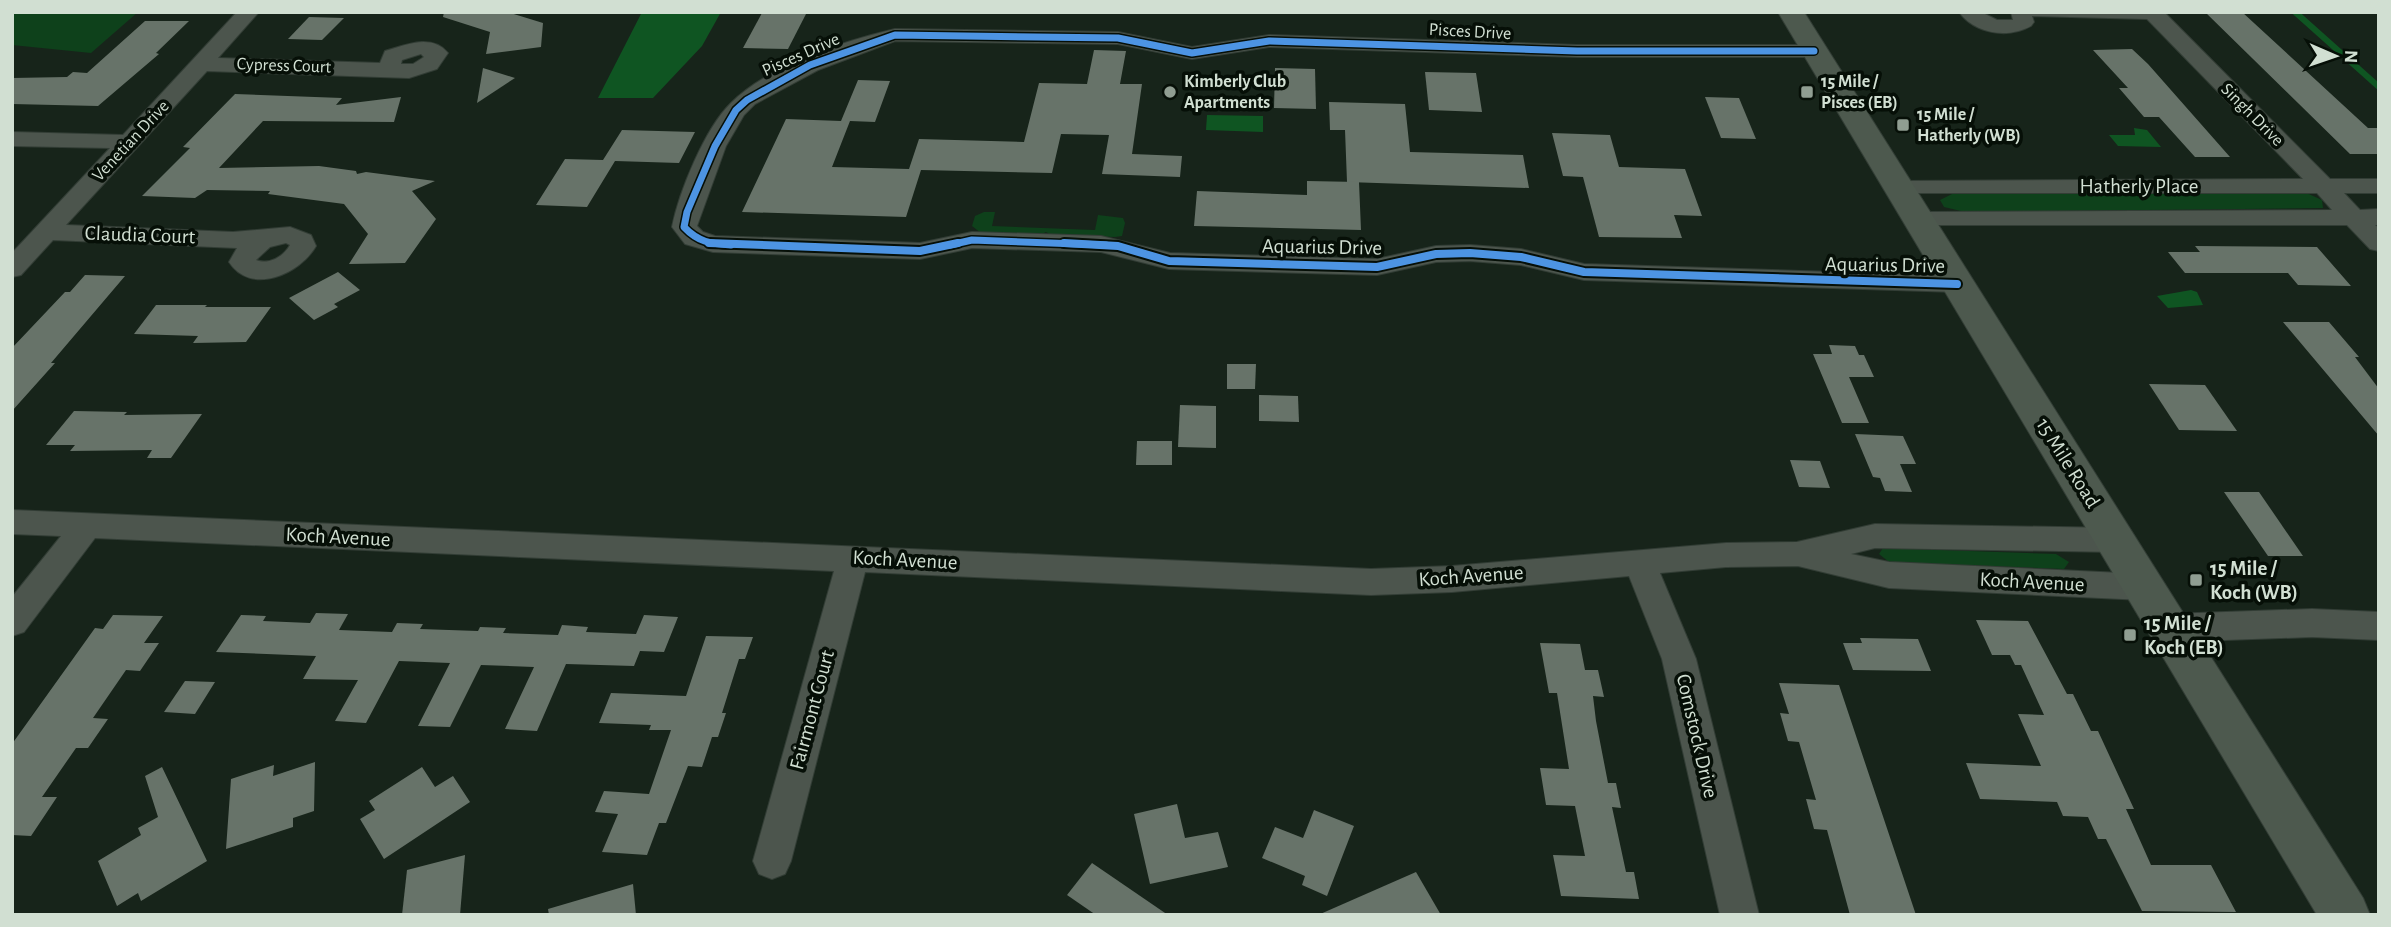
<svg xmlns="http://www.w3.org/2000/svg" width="2391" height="927" font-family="'Alegreya Sans',sans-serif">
<rect width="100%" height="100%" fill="#17241a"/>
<g fill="#0e411b">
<polygon points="12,12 138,12 91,53 12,45"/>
<polygon points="2302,191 2322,200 2323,208 1965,212 1944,207 1940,200 1952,194"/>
<polygon points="984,212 995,212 992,226 1095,230 1098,215 1123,218 1125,223 1122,236 1115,237 1051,235 1046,232 1040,235 981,233 972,226 975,216"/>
<polygon points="1883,548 2056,554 2069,562 2064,569 1889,562 1879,554"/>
</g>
<g fill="#0f5522">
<polygon points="642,12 721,12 702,46 653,98 598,98"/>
<polygon points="1207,115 1263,116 1263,132 1206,130"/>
<polygon points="2134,128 2147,130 2161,147 2118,146 2109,135 2135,135"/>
<polygon points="2191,290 2197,292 2203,305 2168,308 2157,296"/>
</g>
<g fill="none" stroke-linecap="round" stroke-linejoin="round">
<polyline stroke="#0f5522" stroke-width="6" points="2295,12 2379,87"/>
</g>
<g fill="#677369">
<polygon points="444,12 507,12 543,23 541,47 486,54 490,32 443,17"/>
<polygon points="2205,12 2242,12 2368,128 2379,128 2379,154 2350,154"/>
<polygon points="762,13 806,14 788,49 743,48"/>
<polygon points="309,17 344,18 322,40 288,39"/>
<polygon points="145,21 189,21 156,53 159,54 98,106 12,104 12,78 67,77 73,72 87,73"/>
<polygon points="2132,49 2148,64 2230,157 2195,157 2159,117 2144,117 2119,88 2128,88 2093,50"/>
<polygon points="1094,50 1126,51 1120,84 1142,84 1132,154 1182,156 1180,177 1102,174 1109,135 1061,134 1052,173 921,170 906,217 742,212 786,119 841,121 858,80 890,81 875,122 850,121 832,167 909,169 919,139 1024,142 1039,83 1087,84"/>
<polygon points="483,68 515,78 477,103"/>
<polygon points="1275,68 1315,69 1316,109 1274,108"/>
<polygon points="1425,72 1476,73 1482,112 1429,110"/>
<polygon points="235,94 342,98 336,105 401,97 394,122 263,121 219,168 319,166 356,171 357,174 366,172 435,181 412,191 436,219 405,263 349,264 368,234 344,204 268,194 270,191 207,190 195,198 142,196 190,148 183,147"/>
<polygon points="1705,97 1739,98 1756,139 1721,138"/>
<polygon points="1329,102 1405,104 1410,152 1523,155 1529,188 1347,182 1345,130 1330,130"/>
<polygon points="622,130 695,132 679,163 615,161 587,207 536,205 565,159 603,160"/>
<polygon points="1552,133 1610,135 1619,167 1685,169 1702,216 1674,215 1682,238 1599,237 1583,177 1563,176"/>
<polygon points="1307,181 1359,182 1361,230 1194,226 1197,191 1307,195"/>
<polygon points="2195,246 2317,247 2351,286 2298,285 2288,273 2185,273 2168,252 2200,252"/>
<polygon points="338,272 360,290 334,304 338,307 314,320 289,298"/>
<polygon points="85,275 125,276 51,363 55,363 12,411 12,348 65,292 70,292"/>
<polygon points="156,305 207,305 205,307 271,307 246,342 193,343 198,336 134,334"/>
<polygon points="2283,322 2329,322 2359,357 2355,357 2379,389 2379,436"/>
<polygon points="1829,345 1855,346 1859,355 1864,355 1874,377 1849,377 1869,423 1842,423 1813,354 1832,354"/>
<polygon points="1227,364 1256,364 1255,389 1227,389"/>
<polygon points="2149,384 2205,385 2237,431 2179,430"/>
<polygon points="1259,395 1298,396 1299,422 1259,421"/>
<polygon points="1180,405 1216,406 1216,448 1178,447"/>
<polygon points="74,411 127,412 124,415 202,414 171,458 147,458 152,450 70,451 75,445 46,445"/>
<polygon points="1855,434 1903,436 1916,464 1900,464 1912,492 1885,491 1880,478 1873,477"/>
<polygon points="1137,441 1172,441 1172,465 1136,465"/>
<polygon points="1790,460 1820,461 1830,488 1799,487"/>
<polygon points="2224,492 2259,492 2303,556 2268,556"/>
<polygon points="316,613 348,614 339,630 392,632 397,623 423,624 420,629 478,631 480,627 506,628 503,633 558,635 562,625 588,627 586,632 636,634 644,615 678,617 664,652 640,651 634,666 566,664 537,731 505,729 534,667 481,665 450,727 418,726 450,663 399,661 366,723 335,721 358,680 303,679 316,656 216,652 241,615 266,616 263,621 310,623"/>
<polygon points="113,615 163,616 144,643 159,643 140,671 126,670 93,718 108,719 88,748 76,748 42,797 57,797 31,836 12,835 12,744 95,628 103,629"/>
<polygon points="1976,620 2028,621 2067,694 2073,694 2091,731 2098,731 2134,809 2126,809 2151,865 2211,865 2236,912 2142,911 2106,839 2098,839 2088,817 2063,816 2057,802 1980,799 1966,763 2041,766 2018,714 2044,715 2021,665 2015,665 2010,655 1992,655"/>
<polygon points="706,636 753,637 745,659 739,659 722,713 726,713 718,737 712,737 702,767 688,766 666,823 659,823 647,855 602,852 618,814 595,812 604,791 649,794 671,730 649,730 651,725 599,723 611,693 686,696"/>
<polygon points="1860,638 1918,639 1931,671 1853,670 1843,643 1862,643"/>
<polygon points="1540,643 1580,644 1585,670 1598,670 1604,697 1593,696 1596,721 1608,783 1616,783 1621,808 1612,807 1626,872 1634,872 1639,899 1561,896 1553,855 1585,856 1575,806 1546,805 1540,768 1569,769 1557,693 1549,693"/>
<polygon points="185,681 215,682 195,714 164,712"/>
<polygon points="1779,683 1839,685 1916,915 1850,915 1827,830 1814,829 1806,799 1816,800 1799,742 1788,741 1780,713 1789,714"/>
<polygon points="315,762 314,811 293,818 293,827 226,849 231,779 274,765 273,776"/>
<polygon points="162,767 207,861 141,901 138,893 117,906 98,861 141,835 138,828 158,817 145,776"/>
<polygon points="422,767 435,787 453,776 470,802 384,859 360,819 375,810 369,801"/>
<polygon points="1177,804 1185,838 1218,832 1228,867 1150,884 1134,814"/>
<polygon points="1314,810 1354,826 1327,896 1302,885 1305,876 1262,858 1275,827 1303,838"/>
<polygon points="465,855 460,915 402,915 407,870"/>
<polygon points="1092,863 1168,915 1096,915 1067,895"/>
<polygon points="1416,872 1441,915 1318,915"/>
<polygon points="633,884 636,915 549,915 548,909"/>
</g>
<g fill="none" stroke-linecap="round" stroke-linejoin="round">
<defs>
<g id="minor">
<path d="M 237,12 L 259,12 L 218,58 L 380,63 L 385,51 C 405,45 432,33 448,53 L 437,69 L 409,78 L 207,71 L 66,225 L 233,232 L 290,227 L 311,235 L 316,246 C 300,274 251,296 229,262 L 237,248 L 53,240 L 21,275 L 12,277 L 12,253 L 110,148 L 12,146 L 12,132 L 123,135 ZM 421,54 L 424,57 L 413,64 L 401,64 L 402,60 ZM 286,243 L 290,245 C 283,257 269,265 256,260 L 270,247 Z"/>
<path d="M 1959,12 L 1981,12 L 1997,20 L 2013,20 L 2011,12 L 2164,12 L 2330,179 L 2379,179 L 2379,193 L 2344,193 L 2360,210 L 2379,209 L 2379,225 L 2375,225 L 2379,228 L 2379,251 L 2370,249 L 2347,225 L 1909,225 L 1906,220 L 1909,215 L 1918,212 L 2332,210 L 2317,193 L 1889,193 L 1886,188 L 1889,183 L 1898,181 L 2303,179 L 2147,19 L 2032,16 L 2034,22 L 2031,26 C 2008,39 1975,34 1959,12 Z"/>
<path d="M 895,29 L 1118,32 L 1192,47 L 1269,35 L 1577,45 L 1814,45 L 1825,51 L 1814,57 L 1577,57 L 1269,47 L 1192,59 L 1118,44 L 895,41 L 818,70 L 755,104 L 744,115 L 726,146 L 697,226 L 703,232 L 715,236 L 920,243 L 972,232 L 1101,236 L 1170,253 L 1377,259 L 1436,246 L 1470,245 L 1521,249 L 1584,264 L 1957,276 L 1966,278 L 1970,284 L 1966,290 L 1957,292 L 1584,280 L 1521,265 L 1470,261 L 1436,262 L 1377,275 L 1169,269 L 1101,252 L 972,248 L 920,259 L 713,252 L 685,244 L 672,227 C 679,192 705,128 731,103 C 769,65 844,41 895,29 Z"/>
<polygon points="12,510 1371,569 1452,566 1726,543 1797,542 1875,524 2115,528 2126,531 2131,540 2126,549 2115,552 1875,548 1851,554 1889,562 2143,574 2154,578 2159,587 2154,596 2143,600 1889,588 1798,566 1726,567 1660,573 1696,659 1759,915 1720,915 1662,659 1629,576 1452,592 1371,595 865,572 791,861 785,874 772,879 759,874 753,861 834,571 95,538 24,632 12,636 12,597 61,536 12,534"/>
<polygon points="2312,609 2379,612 2379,640 2312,637 2169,642 2157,638 2152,628 2157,618 2169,614"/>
</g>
<polygon id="secondary" points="1778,12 1804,12 2363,898 2370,915 2317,915"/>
</defs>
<use href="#minor" stroke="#323d35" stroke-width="2"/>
<use href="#secondary" stroke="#323d35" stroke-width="2"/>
<use href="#minor" fill="#4c554d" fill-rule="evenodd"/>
<use href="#secondary" fill="#4d594e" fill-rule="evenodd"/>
<defs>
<g id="cycleway-far1">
<path d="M 731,245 C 711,244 698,242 684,227 L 687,212 L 715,146 L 736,110 L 747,100 L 810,65 L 895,35 L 1118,38 L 1192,53 L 1269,41 L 1577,51 L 1814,51"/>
<polyline points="950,245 972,240 1106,245"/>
</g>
<g id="cycleway">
<polyline points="709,243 920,251 958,243"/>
<polyline points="1064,243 1118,246 1169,261 1377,267 1436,254 1470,253 1521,257 1584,272 1957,284"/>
</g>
</defs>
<use href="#cycleway-far1" stroke="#060f07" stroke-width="10"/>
<use href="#cycleway" stroke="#060f07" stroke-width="12"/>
<use href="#cycleway-far1" stroke="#4d94e3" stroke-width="7"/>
<use href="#cycleway" stroke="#4d94e3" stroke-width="8"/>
</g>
<g fill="#909e92" stroke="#060f07" stroke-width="2.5">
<circle cx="1170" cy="92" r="7"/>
<rect x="1800" y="85" width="14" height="14" rx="3.5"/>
<rect x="1896" y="118" width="14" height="14" rx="3.5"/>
<rect x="2189" y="573" width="14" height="14" rx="3.5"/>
<rect x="2123" y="628" width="14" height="14" rx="3.5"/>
</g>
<g text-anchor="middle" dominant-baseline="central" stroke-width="7" stroke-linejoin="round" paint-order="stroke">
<g font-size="18" fill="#d1dfd2" stroke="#060f07">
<text transform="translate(1470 32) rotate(3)">Pisces Drive</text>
<text transform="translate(801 55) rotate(-24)">Pisces Drive</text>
<text transform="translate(284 66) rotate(2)">Cypress Court</text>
<text transform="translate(2252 115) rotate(45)">Singh Drive</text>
<text transform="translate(131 141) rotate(-47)">Venetian Drive</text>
</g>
<g font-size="18" font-weight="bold" fill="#d1dfd2" stroke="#060f07" text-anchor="start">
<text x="1184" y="82">Kimberly Club<tspan x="1184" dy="21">Apartments</tspan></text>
<text x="1821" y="82">15 Mile /<tspan x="1821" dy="21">Pisces (EB)</tspan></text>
<text x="1917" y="115">15 Mile /<tspan x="1917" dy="21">Hatherly (WB)</tspan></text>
</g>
<g font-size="21" fill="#d1dfd2" stroke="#060f07">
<text x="2139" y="186">Hatherly Place</text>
<text transform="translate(140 235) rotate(2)">Claudia Court</text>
<text transform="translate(1322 247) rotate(1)">Aquarius Drive</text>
<text transform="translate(1885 265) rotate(1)">Aquarius Drive</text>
<text transform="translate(2068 463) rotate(58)">15 Mile Road</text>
<text transform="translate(338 537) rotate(3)">Koch Avenue</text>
<text transform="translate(905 560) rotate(3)">Koch Avenue</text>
<text transform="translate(1471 576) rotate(-4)">Koch Avenue</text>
<text transform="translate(2032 582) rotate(3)">Koch Avenue</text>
<text transform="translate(812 710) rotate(-75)">Fairmont Court</text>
<text transform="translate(1697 736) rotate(77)">Comstock Drive</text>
</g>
<g font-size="21" font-weight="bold" fill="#d1dfd2" stroke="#060f07" text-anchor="start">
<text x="2210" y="568">15 Mile /<tspan x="2210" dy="24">Koch (WB)</tspan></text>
<text x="2144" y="623">15 Mile /<tspan x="2144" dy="24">Koch (EB)</tspan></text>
</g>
</g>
<rect width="2391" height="927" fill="none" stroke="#d1dfd2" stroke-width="28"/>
<g transform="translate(2335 56) rotate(92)" stroke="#060f07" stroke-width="5" paint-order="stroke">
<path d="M0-5L12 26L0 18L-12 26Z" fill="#d1dfd2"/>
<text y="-10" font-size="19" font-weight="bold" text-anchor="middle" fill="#d1dfd2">N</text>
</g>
</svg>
